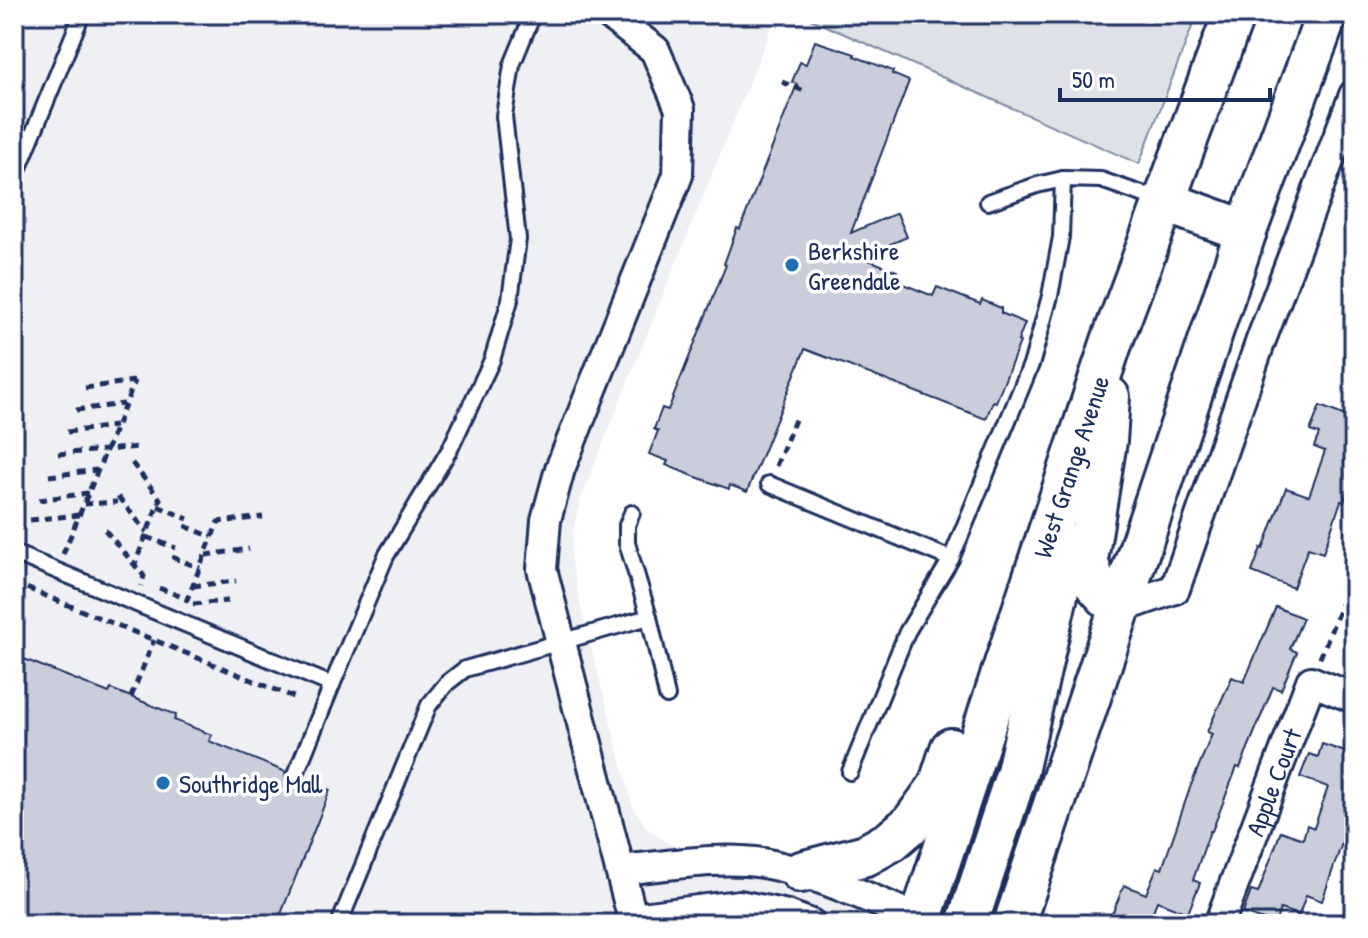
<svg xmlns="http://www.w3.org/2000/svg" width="1368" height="938" font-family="'Patrick Hand',sans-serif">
<rect width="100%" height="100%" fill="#fff"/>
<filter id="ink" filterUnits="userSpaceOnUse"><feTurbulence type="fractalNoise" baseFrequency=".0125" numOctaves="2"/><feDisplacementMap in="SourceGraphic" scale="16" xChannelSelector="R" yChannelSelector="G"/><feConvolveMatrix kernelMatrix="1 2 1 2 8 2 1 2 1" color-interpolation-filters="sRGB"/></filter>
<g filter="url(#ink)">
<polygon fill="#eff0f4" points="14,14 777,14 580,500 573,530 571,558 582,613 633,807 647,828 669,844 693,850 754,850 903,924 14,924"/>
<polygon fill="#dee1e7" stroke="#7c88a2" stroke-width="2" points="799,14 1197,14 1139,164"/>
<g fill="#caceda" stroke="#1b2f5e" stroke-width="2">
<polygon points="815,41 855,54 854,56 893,71 892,74 909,81 851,233 897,213 907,237 861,257 897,271 893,280 933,296 937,287 980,304 982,300 1001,308 1001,313 1025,323 1018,341 1020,342 996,402 993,401 986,419 805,349 747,492 730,485 729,489 688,474 666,465 668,461 649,454 658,431 654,429 662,408 668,410 726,265 724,264 737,228 740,229 797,84 792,82 800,62 806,64"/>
<polygon points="1320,406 1351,418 1345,432 1354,436 1354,439 1345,462 1354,465 1354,474 1344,502 1341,501 1323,553 1308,548 1293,588 1252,572 1261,548 1263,549 1286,488 1309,496 1325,451 1314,447 1319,434 1310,431"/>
<polygon points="1276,607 1303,618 1290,649 1297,652 1281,690 1273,687 1240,768 1237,767 1212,831 1210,831 1193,880 1200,883 1188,913 1157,901 1148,924 1108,924 1124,885 1146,894 1157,867 1162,869 1191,785 1212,734 1207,732 1232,677 1244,682"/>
<polygon points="14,655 109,693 111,689 176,715 174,720 212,735 209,741 286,772 285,778 291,785 297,786 304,780 330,790 277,924 14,924"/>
<polygon points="1322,744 1354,755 1354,808 1322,901 1306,895 1299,915 1280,909 1275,924 1243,913 1251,891 1258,893 1281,831 1303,839 1307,825 1314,828 1328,787 1300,777 1309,754 1318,757"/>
</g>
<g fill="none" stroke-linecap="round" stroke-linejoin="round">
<defs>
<g id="lane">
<polyline points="14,180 82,14"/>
<polyline points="988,202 1037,185 1063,179"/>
<polyline points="769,484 951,559"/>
<polyline points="632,513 627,525 627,543 649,617 667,696"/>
<polyline points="14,553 332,685 386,556 450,449 492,360 510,300 518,239 504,116 512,65 533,14"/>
<polyline points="850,772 907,632 951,559 1032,362 1050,296 1061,237 1063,179 1101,180 1162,201"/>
<polyline points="295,776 332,685"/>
<polyline points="339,924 429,705 447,683 465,669 649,617"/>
</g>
<g id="street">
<polyline points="608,14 655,50 680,109 678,175 560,469 546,520 542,569 634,924"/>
<polyline points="1118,609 1175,589 1261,340 1354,95"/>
<path d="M 620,870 C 667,866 717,856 763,863 C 818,873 870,899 921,920"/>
<polyline points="633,918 739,905 787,915 811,924"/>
<path id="s1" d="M 1219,924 L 1311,681 L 1354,698"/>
</g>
<g id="secondary">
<polyline points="1163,201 1246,231"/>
<polyline points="1109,397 1106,441 1087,560 1095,584 1118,609"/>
<polyline points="801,872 866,855 891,841 912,823 939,786 951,749"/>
<path id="s2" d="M 919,924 L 1112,341 L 1234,14"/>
<polyline points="967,924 1017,772 1064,564 1065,544"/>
<polyline points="1014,924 1246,231 1327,14"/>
</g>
</defs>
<use href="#lane" stroke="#1b2f5e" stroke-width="20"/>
<use href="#street" stroke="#1b2f5e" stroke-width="34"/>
<use href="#secondary" stroke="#1b2f5e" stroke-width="46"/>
<g stroke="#1b2f5e" stroke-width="5" stroke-dasharray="8 6" stroke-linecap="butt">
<polyline points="782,82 804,91"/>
<polyline points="85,388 134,381"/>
<polyline points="76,410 124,404"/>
<polyline points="67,432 115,426"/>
<polyline points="58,454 139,447"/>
<polyline points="132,463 160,499 135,564"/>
<polyline points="776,466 797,415"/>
<polyline points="49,476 97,470"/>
<polyline points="118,497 147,532"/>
<polyline points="39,500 88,493"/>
<polyline points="84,504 117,502"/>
<polyline points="158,506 188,519"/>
<polyline points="30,520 79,515"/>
<polyline points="185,526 212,537"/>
<polyline points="105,530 144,576 141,586"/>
<polyline points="146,537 176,548"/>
<polyline points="63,554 135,381"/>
<polyline points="206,555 249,549"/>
<polyline points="172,557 200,568"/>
<polyline points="14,583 296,698"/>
<polyline points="193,586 236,581"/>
<polyline points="159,588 188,599"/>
<polyline points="186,602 218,522 263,517"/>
<polyline points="193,604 228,601"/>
<polyline points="1320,658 1354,573"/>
<polyline points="131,697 154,640"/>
</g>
<use href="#lane" stroke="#fff" stroke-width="14"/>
<use href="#street" stroke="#fff" stroke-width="28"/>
<use href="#secondary" stroke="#fff" stroke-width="40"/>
</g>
</g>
<g fill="#1f6fb2" stroke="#fff" stroke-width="3">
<circle cx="792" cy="265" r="8"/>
<circle cx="163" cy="783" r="8"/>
</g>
<g text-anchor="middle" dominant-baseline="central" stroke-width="7" stroke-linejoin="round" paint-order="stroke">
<g font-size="26" fill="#1b2f5e" stroke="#fff" text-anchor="start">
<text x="808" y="250">Berkshire<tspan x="808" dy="30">Greendale</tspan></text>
<text x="179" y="783">Southridge Mall</text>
</g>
<g font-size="26" fill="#1b2f5e" stroke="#fff">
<text stroke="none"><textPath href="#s2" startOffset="482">West Grange Avenue</textPath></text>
<text stroke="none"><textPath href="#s1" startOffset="152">Apple Court</textPath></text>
</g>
</g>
<rect width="1368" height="938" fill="none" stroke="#fff" stroke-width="48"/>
<rect x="24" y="24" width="1320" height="890" fill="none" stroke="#1b2f5e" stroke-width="3" filter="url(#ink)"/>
<path d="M1060 88v12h210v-12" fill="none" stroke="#1b2f5e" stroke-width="4"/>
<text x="1072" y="88" font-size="24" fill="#1b2f5e" stroke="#ffffff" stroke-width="6" paint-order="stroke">50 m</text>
</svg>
